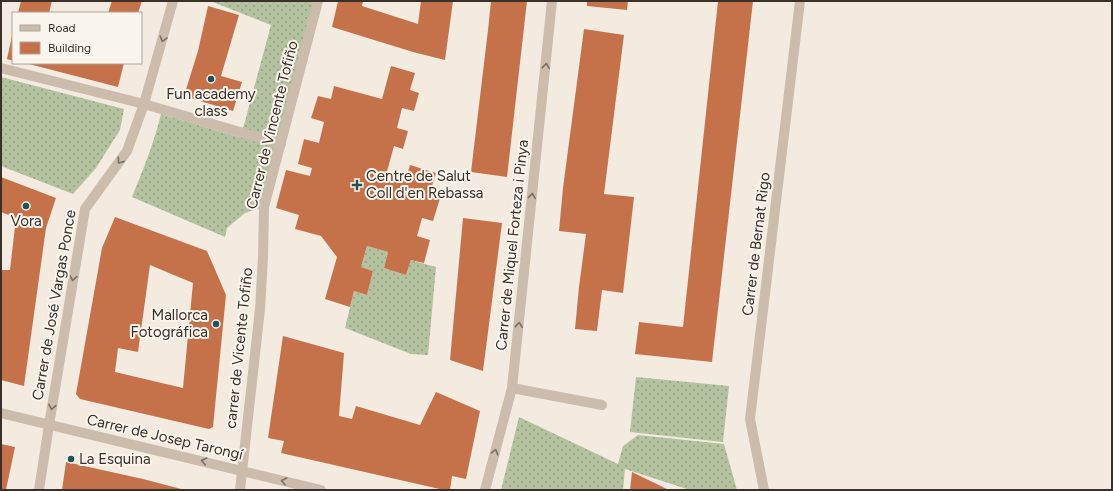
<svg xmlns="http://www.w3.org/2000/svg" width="1113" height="491" font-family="Figtree,sans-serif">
<defs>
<pattern id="grass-dots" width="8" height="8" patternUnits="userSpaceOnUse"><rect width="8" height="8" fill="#b4c29f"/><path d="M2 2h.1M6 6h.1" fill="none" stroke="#939e82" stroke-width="1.8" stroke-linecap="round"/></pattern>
</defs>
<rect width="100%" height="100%" fill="#f3ebdf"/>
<g fill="url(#grass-dots)">
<path d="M 210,1 L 314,1 L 260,208 L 245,213 L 227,228 L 225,237 L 132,197 C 143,170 154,143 161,114 L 239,137 L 244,125 L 271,25 Z"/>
<polygon points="1,77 124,109 120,130 96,168 73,194 1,166"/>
<polygon points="367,246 388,252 384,268 406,275 411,260 436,267 428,355 411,354 345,328 354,291 367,295 373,271 361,267"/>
<polygon points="636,377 729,386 723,442 630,432"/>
<polygon points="519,417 618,464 623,446 638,435 724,444 737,490 690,490 625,469 623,490 501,490"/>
</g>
<g fill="#c5724b" fill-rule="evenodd">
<polygon points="21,1 52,1 49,13 18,13"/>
<polygon points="112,1 142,1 138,13 108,13"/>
<polygon points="338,1 363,1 362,6 418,24 421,1 453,1 445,60 413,52 332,27"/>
<polygon points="491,1 527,1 507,177 471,172 488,30"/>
<polygon points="587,1 628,1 627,10 587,6"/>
<polygon points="718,1 753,1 712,362 635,354 639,322 683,327"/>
<polygon points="208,6 239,15 221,76 242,82 233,111 184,96 198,51"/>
<polygon points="584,29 624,35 604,194 634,197 623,293 602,290 597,331 575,329 579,287 586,234 559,231 563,188"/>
<polygon points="12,36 13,36 13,61 7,59"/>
<polygon points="25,63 124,63 118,87"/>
<polygon points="391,66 415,73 410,90 419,93 414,111 402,108 397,128 408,131 403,149 394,146 386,175 406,180 410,165 436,173 431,189 442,192 433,221 422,218 417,236 430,240 424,263 411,260 406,275 384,268 388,252 367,246 361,267 373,271 367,295 354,291 350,307 325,299 337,257 321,236 295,229 299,215 276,208 286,170 310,176 312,168 298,164 304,139 319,143 324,122 311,118 318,96 331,99 334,86 382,99"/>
<polygon points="1,177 56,198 46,228 24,386 1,380 1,270 10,270 16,218 1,212"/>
<path d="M 115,217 L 207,251 L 226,295 L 213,427 L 209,429 L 80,399 L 76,394 L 102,248 ZM 150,265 L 193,283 L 183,388 L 115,372 L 118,348 L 138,352 Z"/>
<polygon points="463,218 502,223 483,371 450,360"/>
<polygon points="283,336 344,353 339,416 352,419 356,406 420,425 436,392 480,411 466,479 452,476 450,490 444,490 281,453 284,441 268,438"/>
<polygon points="1,444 15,447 6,490 1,490"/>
<polygon points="66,462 143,479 185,490 62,490"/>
<polygon points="632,472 669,490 630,490"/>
</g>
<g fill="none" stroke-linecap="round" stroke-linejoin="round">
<g stroke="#cbbcab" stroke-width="10">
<polyline points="1,68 144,104 281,144"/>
<polyline points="512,388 602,405"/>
<polyline points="1,413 321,490"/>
<polyline points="39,490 49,425 85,209 127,151 144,104 173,1"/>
<polyline points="240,490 260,309 263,257 264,207 318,1"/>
<polyline points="485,490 512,388 552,1"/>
<polyline points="764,490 750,419 800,1"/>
</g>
</g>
<defs><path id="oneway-chevron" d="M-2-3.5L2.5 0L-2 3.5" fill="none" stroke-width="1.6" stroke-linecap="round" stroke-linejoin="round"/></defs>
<g stroke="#7b6f64">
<use href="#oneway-chevron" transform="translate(163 39) rotate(106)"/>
<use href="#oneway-chevron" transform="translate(546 66) rotate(-84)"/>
<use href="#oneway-chevron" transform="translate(120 161) rotate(126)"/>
<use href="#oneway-chevron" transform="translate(532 196) rotate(-84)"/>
<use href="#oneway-chevron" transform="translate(73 278) rotate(100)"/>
<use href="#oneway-chevron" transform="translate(519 325) rotate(-84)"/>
<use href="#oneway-chevron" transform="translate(52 407) rotate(100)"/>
<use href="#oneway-chevron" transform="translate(495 452) rotate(-75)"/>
<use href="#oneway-chevron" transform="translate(204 461) rotate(-167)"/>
<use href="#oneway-chevron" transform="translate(284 481) rotate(-166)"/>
</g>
<g fill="#1f525b" stroke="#faf5ec" stroke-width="1.5">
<circle cx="211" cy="79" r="4"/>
<path d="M355 179h4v4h4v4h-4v4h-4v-4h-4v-4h4z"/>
<circle cx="26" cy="206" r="4"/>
<circle cx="216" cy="324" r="4"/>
<circle cx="71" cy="459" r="4"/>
</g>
<g text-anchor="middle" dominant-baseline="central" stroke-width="4" stroke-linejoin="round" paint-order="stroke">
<g font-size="15" fill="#39302a" stroke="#faf5ec">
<text x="211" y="94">Fun academy<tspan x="211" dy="17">class</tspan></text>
<text x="366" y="176" text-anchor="start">Centre de Salut<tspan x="366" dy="17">Coll d'en Rebassa</tspan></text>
<text x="26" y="221">Vora</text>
<text x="208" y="315" text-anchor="end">Mallorca<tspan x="208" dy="17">Fotográfica</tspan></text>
<text x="79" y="459" text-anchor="start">La Esquina</text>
</g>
<g font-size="15" fill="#39302a" stroke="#faf5ec">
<text transform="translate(272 125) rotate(-76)">Carrer de Vincente Tofiño</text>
<text transform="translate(756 244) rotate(-83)">Carrer de Bernat Rigo</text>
<text transform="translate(512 245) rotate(-84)">Carrer de Miquel Forteza i Pinya</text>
<text transform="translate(54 305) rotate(-80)">Carrer de José Vargas Ponce</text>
<text transform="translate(239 348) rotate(-84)">carrer de Vicente Tofiño</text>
<text transform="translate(165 437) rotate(13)">Carrer de Josep Tarongí</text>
</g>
</g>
<rect width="1113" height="491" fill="none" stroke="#39302a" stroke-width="4"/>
<rect x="12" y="12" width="130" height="52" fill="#faf5ec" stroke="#ada69e"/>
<rect x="20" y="25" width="20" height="6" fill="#cbbcab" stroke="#ada69e"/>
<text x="48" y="32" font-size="12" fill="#39302a">Road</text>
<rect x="20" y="42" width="20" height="12" fill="#c5724b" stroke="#ada69e"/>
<text x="48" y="52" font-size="12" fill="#39302a">Building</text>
</svg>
